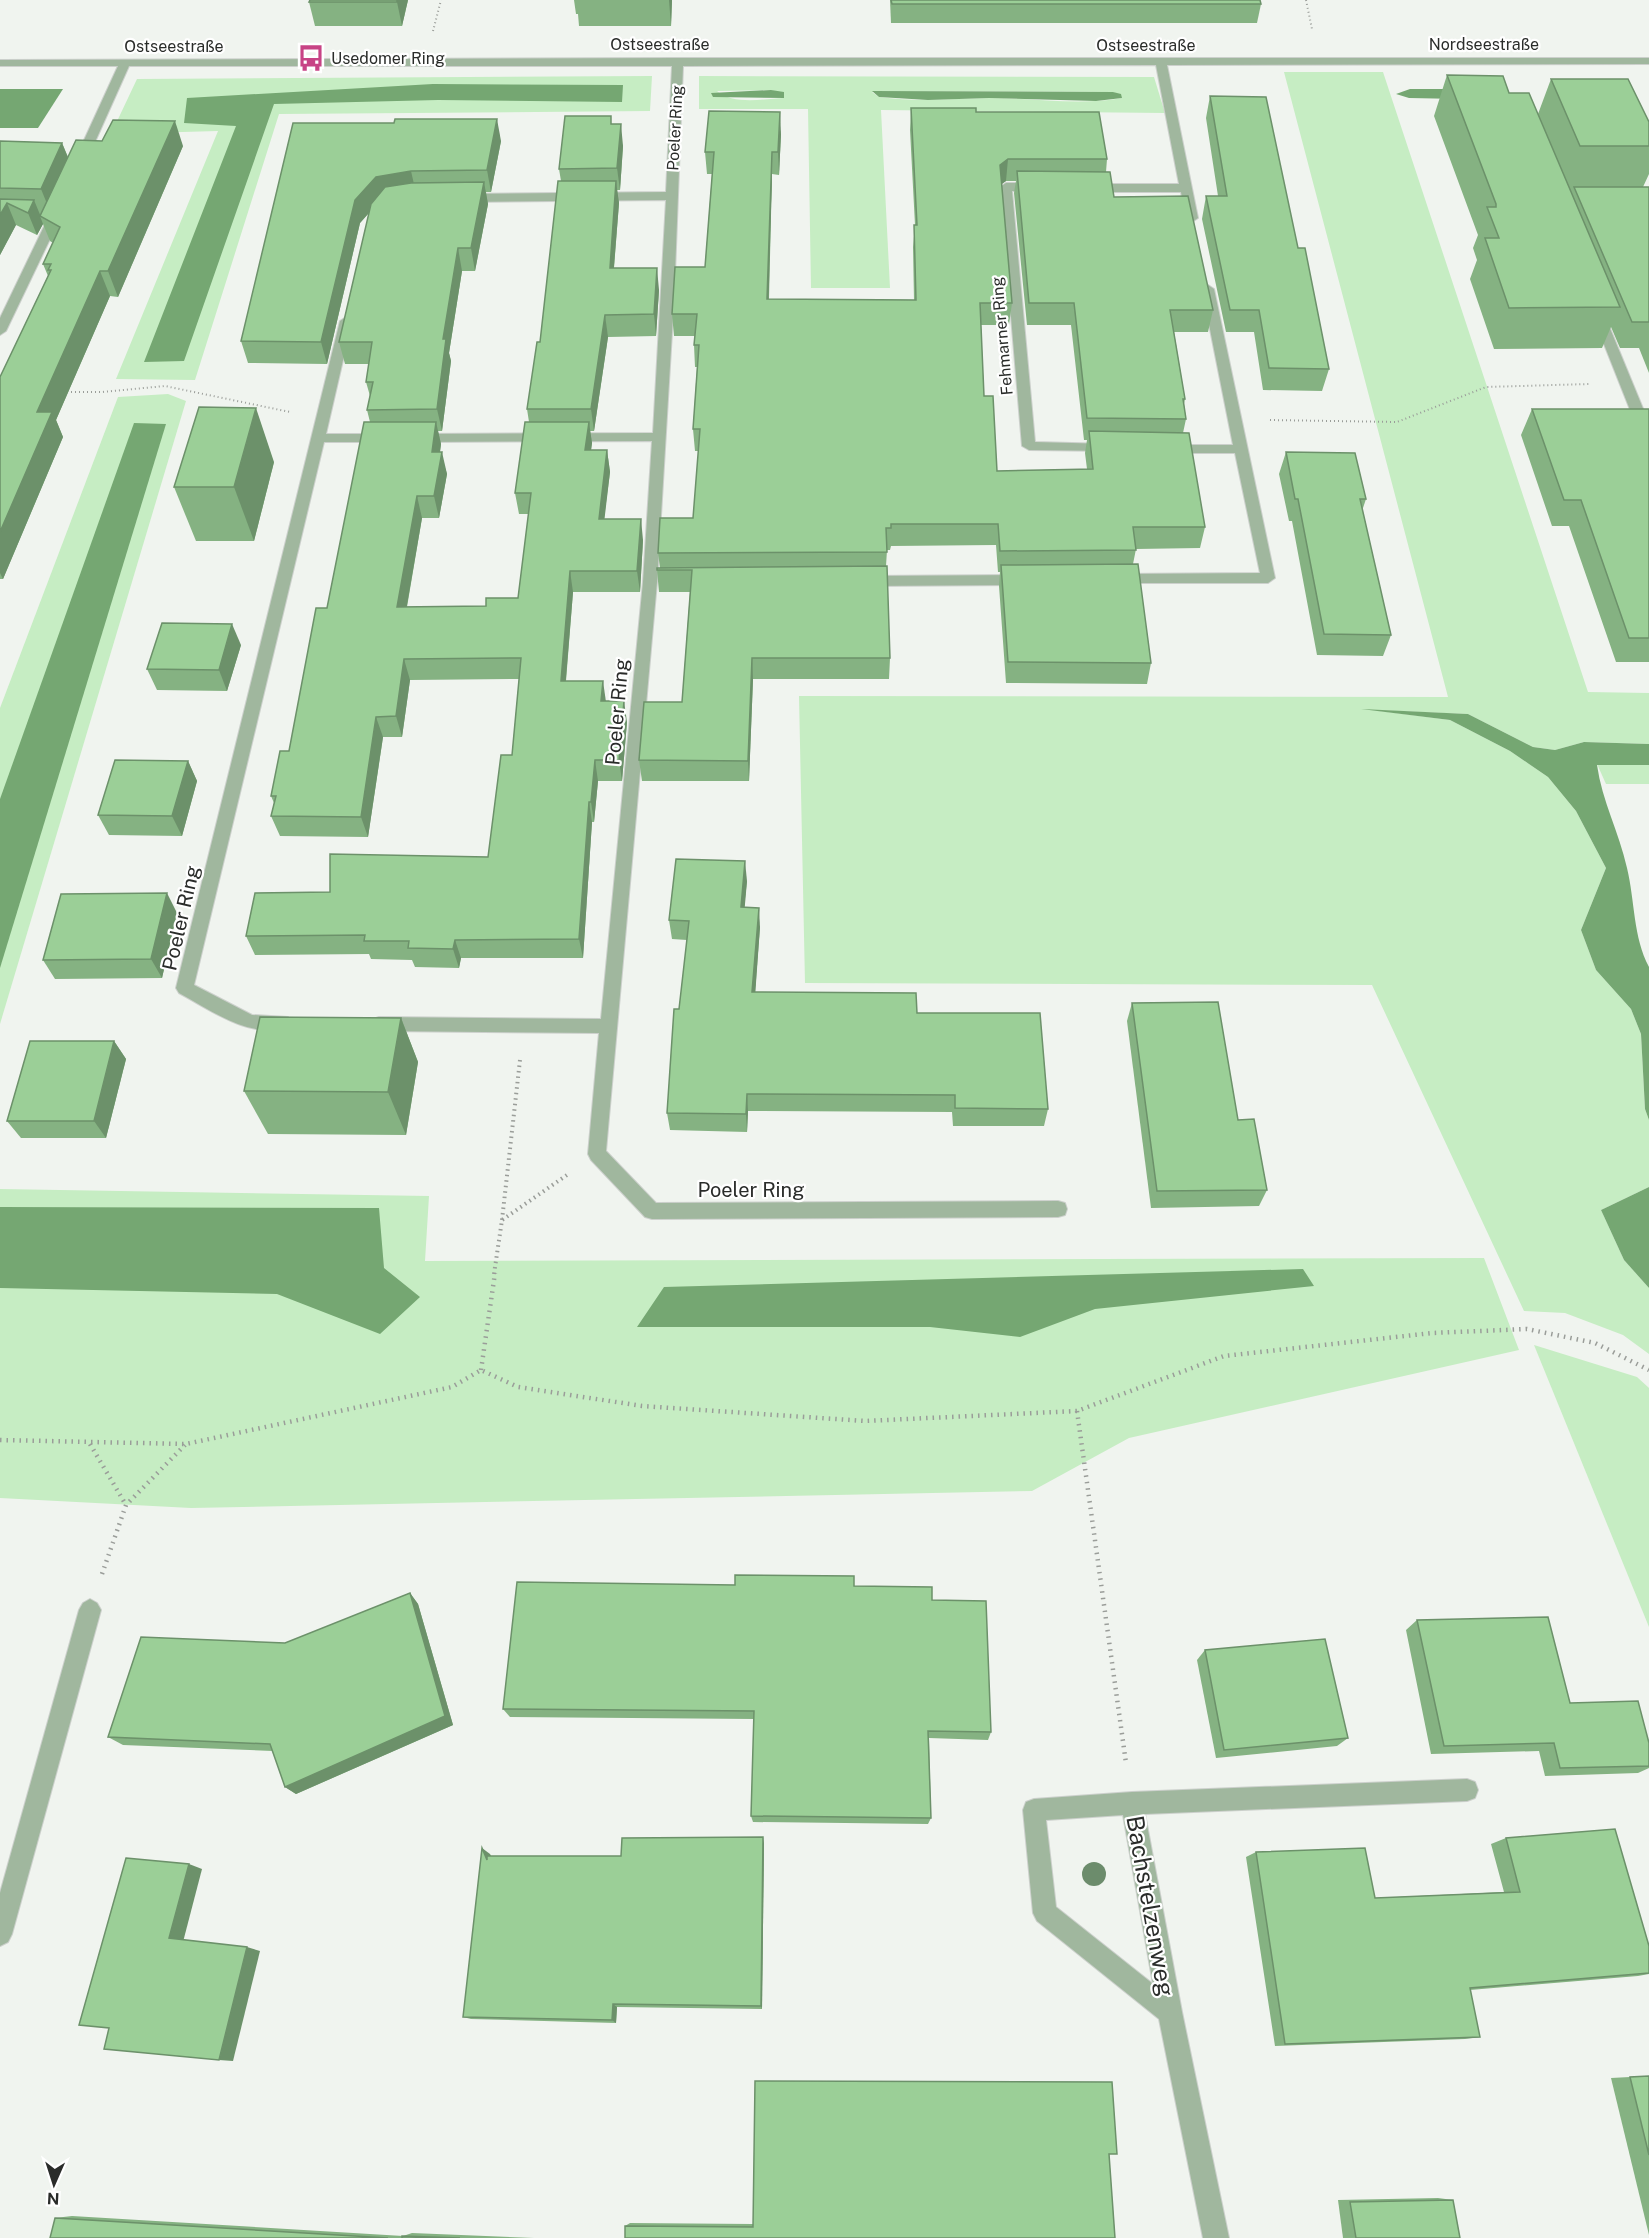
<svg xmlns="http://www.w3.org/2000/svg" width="1649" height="2238" font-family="'Public Sans',sans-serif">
<rect width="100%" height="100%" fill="#f0f4ef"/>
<g fill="#c6edc3" fill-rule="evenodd">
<polygon points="1284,72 1383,72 1588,692 1649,693 1649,744 1584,742 1555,750 1533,747 1468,714 1372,710 1450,720 1510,751 1548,777 1576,811 1606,868 1581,930 1596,970 1631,1009 1641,1034 1645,1109 1649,1120 1649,1187 1601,1210 1624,1260 1649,1288 1649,1354 1623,1335 1565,1313 1524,1311 1372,985 805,983 799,696 1448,697"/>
<polygon points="652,76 650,111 279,114 195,380 116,379 218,131 111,134 137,79"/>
<path d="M 699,76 L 1154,77 L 1165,113 L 881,110 L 890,288 L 811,288 L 808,109 L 699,109 ZM 771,90 L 784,98 C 764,99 732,105 717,91 ZM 882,91 L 1113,92 L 1122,98 C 1079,106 1033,98 989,98 C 952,99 916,102 879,97 L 872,92 Z"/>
<polygon points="168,394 186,401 0,1024 0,708 118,397"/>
<polygon points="1597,764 1649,765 1649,784 1606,784"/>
<polygon points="0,1189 429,1196 425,1261 1484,1258 1519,1350 1129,1438 1032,1491 191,1508 0,1498"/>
<polygon points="1534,1345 1637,1377 1649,1388 1649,1627"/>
</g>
<g fill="#75a772">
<polygon points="433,84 623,85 622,102 438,100 274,104 184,361 144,362 236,126 184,123 187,98"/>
<polygon points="0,89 63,89 38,128 0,128"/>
<polygon points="1410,89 1452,89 1460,99 1409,98 1396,94"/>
<polygon points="771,90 784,92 784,98 713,97 711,93"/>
<polygon points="872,91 1113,92 1121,94 1122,98 1096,101 989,98 928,100 879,97"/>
<polygon points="134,423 166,424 0,968 0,799"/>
<path d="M 1361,709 L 1468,714 L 1533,747 L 1555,750 L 1584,742 L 1649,744 L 1649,765 L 1597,765 C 1602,801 1619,832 1627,868 C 1635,901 1633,937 1649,967 L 1649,1120 L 1645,1109 L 1641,1034 L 1631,1009 L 1596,970 L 1581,930 L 1606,868 L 1576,811 L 1548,777 L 1510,751 L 1450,720 Z"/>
<polygon points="1649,1187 1649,1288 1624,1260 1601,1210"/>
<polygon points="0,1207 379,1208 384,1268 420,1297 380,1334 277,1294 0,1288"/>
<polygon points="1303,1269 1314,1286 1095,1309 1020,1337 930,1327 637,1327 664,1287"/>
</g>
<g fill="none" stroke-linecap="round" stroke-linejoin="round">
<defs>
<g id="minor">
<polygon points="678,58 1649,58 1649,64 1167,65 1198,218 1192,222 1186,218 1181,192 1090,192 1084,188 1090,184 1179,184 1156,65 683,66 674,299 657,582 606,1151 656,1203 1058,1201 1065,1203 1067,1209 1065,1215 1058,1217 652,1219 645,1217 591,1160 588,1154 599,1033 379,1031 373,1029 370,1024 373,1019 379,1017 601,1019 643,582 652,441 414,442 407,438 414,434 653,433 666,200 463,202 457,198 463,194 666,192 672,66 129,66 86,162 80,166 74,162 118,66 0,66 0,60"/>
<polygon points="1006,183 1038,183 1044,187 1038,191 1012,191 1035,442 1109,444 1116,448 1114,451 1029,450 1022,446 1000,187"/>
<polygon points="57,208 63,212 6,331 0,335 0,318 51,212"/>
<polygon points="1208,285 1214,289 1275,578 1268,583 1112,583 1110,579 1117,574 1260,573 1235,453 1167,453 1160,449 1167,445 1233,445 1202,289"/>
<polygon points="1598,310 1604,314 1649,423 1649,444 1642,440 1592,314"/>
<path d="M 346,317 L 352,321 L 326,434 L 383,434 L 390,438 L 383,442 L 324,442 L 194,985 L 252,1015 L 288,1017 L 291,1022 L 288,1027 C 250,1040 211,1010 179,993 L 176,988 L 340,321 Z"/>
<polygon points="1023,575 1030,580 1023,585 865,586 858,581 865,576"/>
<polygon points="90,1599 97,1603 101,1610 12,1934 8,1942 0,1946 0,1893 79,1610 83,1603"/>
<path d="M 1467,1779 L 1475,1782 L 1478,1790 L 1475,1798 L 1467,1801 L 1145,1814 L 1182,2012 L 1229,2238 L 1203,2238 L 1159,2019 L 1037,1921 L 1033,1913 L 1023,1810 L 1026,1802 L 1034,1799 L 1132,1792 ZM 1123,1815 L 1153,1984 L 1056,1907 L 1046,1820 Z"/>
</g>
</defs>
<use href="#minor" stroke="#ccd0cc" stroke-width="2"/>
<g stroke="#9a9d99" stroke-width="2" stroke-dasharray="1 3" stroke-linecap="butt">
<polyline points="1306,0 1312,29"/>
<polyline points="433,31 441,0"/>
<polyline points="63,392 102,392 165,386 290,412"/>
<polyline points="1270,420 1397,422 1486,387 1589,384"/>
</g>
<g stroke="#9a9d99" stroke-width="4" stroke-dasharray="1.5 4" stroke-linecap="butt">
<polyline points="502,1220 520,1060"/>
<polyline points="494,1274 502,1220 567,1175"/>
</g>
<g stroke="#9a9d99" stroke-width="4.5" stroke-dasharray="1.5 5" stroke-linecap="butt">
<polyline points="481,1370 495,1273"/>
<polyline points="1077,1411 1126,1763"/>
<polyline points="0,1440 186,1444 452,1387 481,1370 518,1387 642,1406 865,1421 1077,1411 1224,1356 1432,1333 1527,1329 1595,1343 1649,1370"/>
<polyline points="90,1444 126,1505"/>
<polyline points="102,1574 126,1505 185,1445"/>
</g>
<use href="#minor" fill="#a0b79e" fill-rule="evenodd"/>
</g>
<circle fill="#6c8c6c" cx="1094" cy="1874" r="12"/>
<g fill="#85b282" fill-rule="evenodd">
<polygon points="408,0 402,26 315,26 309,2"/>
<polygon points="574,0 672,0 671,26 579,26 578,14 576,14"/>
<polygon points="890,0 1260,0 1261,4 1257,23 891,23"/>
<polygon points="1447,75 1509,93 1538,114 1551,79 1649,122 1649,174 1643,187 1649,187 1649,373 1639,348 1620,348 1611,327 1602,348 1494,349 1470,279 1477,260 1473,248 1478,235 1434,116"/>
<polygon points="1210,96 1298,248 1329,369 1322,391 1263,390 1254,332 1226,332 1202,219 1206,196 1218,196 1206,118"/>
<path d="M 911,108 L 976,112 L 1107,159 L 1106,172 L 1114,197 L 1213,310 L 1208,332 L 1174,332 L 1185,399 L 1184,404 L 1186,419 L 1183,433 L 1205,527 L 1200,548 L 1136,549 L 1133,564 L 1151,663 L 1147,684 L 1006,683 L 999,586 L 1000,572 L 998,572 L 996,545 L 891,546 L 890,550 L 887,550 L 886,566 L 890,658 L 889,679 L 753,679 L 749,781 L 642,781 L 639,760 L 682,702 L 690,592 L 659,592 L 657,570 L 660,568 L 658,553 L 693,518 L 699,451 L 695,451 L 693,429 L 697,367 L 695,367 L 694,345 L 695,336 L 674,336 L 672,314 L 705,267 L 712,174 L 707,174 L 705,152 L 781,134 L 779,175 L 772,174 L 769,299 L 914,300 L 913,247 L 915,225 L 910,130 ZM 1006,181 L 1016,181 L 1014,193 L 1027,325 L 1071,325 L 1084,440 L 1087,440 L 1085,453 L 1087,469 L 997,471 L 984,396 L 981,325 L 1009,325 L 1012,303 L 1001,184 Z"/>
<polygon points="394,123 501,141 491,192 486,192 488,204 475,271 462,271 449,353 451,361 442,431 438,431 441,444 440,452 447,474 439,518 422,518 407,607 486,606 518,598 529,514 519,514 515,493 529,422 527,409 540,342 561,181 559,169 612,124 623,146 620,190 617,190 619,203 614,268 659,290 656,336 608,337 594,431 590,431 592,443 591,450 607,450 610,472 604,519 643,540 640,592 573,592 566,681 606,701 627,722 622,781 598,781 594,822 592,822 583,958 461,958 459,968 415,967 412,960 371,959 369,954 255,955 246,936 330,892 488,857 512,755 519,679 410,680 402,737 383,737 368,837 280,836 271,816 274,803 271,796 289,751 327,608 370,422 367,410 370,396 366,382 369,364 345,364 339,342 369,213 360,223 327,364 248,363 241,341"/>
<polygon points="0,141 62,143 68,157 183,146 118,297 110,296 56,420 63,437 3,579 0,579 0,377 48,276 43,264 53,243 50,241 43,224 37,235 16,225 0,255"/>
<polygon points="1532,409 1649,409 1649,662 1616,662 1569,526 1552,526 1521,435"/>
<polygon points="1286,452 1366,499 1362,511 1391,635 1383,656 1317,655 1292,521 1289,521 1279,474"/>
<polygon points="274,462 254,541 196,541 174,487"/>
<polygon points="241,645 227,691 157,690 147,669"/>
<polygon points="188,761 197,781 182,836 109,835 98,815"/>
<polygon points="747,881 744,908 760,927 755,992 917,1013 1048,1109 1044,1126 953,1126 952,1112 748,1111 747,1132 670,1130 667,1113 687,940 672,939 669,920"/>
<polygon points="177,913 162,978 55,979 43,960"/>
<polygon points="1132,1003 1238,1120 1267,1190 1259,1206 1151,1208 1127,1021"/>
<polygon points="401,1018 418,1062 406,1135 268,1134 244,1091"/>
<polygon points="114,1041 126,1059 106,1138 21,1138 7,1121"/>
<polygon points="854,1586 932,1600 991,1732 988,1740 929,1738 931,1818 928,1824 753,1822 751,1816 754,1719 510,1717 503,1709"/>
<polygon points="410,1593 418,1604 453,1725 296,1794 285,1787 273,1751 123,1745 108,1737 285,1643"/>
<polygon points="1417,1620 1570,1703 1649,1743 1649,1768 1638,1773 1545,1776 1539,1751 1431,1754 1406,1630"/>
<polygon points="1205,1650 1348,1738 1337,1746 1216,1758 1197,1660"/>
<polygon points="1506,1838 1649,1946 1649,1974 1638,1976 1470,1990 1480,2037 1465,2039 1275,2046 1246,1857 1256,1852 1375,1898 1504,1892 1491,1844"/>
<polygon points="764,1843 762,2009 617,2007 616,2023 471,2019 463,2017 490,1854 491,1856 621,1856"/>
<polygon points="1649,2076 1649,2235 1611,2078"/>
<polygon points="1109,2154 1115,2238 625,2226 630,2223 753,2224"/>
<polygon points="1438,2198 1453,2200 1460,2238 1343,2238 1338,2200"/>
<polygon points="72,2216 403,2236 412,2233 534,2238 50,2238 55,2218"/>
</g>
<g fill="#6c916a">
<polygon points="397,0 408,0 402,26 397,2"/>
<polygon points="669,0 672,0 671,26"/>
<polygon points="780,112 781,134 779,175 778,152"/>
<polygon points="497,119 501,141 491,192 487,170"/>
<polygon points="175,121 183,146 118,297 108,271"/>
<polygon points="621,124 623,146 620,190 617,168"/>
<polygon points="62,143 71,165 50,211 41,189"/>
<polygon points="772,152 772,174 768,321 767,299"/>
<polygon points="1008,159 1006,181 998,187 1000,165"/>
<polygon points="411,171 416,193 381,199 360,223 327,364 321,342 355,200 376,177"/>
<polygon points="616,181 619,203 612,291 610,268"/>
<polygon points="484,182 488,204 475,271 471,248"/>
<polygon points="34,200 41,217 40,216 43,224 37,235 28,213"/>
<polygon points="7,203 16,225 0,255 0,215"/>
<polygon points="458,248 462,271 449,353 451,361 442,431 437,409 443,339"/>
<polygon points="657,268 659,290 656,336 654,314"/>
<polygon points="100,271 110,296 56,420 63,437 3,579 0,573 0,532 37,412"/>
<polygon points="605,315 608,337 594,431 591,409"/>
<polygon points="256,408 274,462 254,541 234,487"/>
<polygon points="436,422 441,444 437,474 432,452"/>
<polygon points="589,422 592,443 588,472 585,450"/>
<polygon points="607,450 610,472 602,540 599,519"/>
<polygon points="442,452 447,474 439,518 434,496"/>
<polygon points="417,496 422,518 403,628 397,607"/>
<polygon points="641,519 643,540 640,592 637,571"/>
<polygon points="570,571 573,592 564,702 561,681"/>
<polygon points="232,624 241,645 227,691 219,670"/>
<polygon points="752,658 753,679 749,781 748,761"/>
<polygon points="404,659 410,680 402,737 396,716"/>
<polygon points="603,681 606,702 601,701"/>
<polygon points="624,701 627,722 622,781 619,760"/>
<polygon points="376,717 383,737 368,837 361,817"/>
<polygon points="595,760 598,781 594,822 591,802"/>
<polygon points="188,761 197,781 182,836 172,816"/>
<polygon points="589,802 592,822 583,958 579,939"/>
<polygon points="745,861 747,881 743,927 741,907"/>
<polygon points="167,893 177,913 162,978 151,959"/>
<polygon points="759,908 760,927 754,1011 752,992"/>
<polygon points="455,940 461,958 459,968 453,949"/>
<polygon points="401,1018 418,1062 406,1135 388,1092"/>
<polygon points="114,1041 126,1059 106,1138 94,1121"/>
<polygon points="747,1094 748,1111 747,1132 746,1114"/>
<polygon points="410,1593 418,1604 453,1725 296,1794 285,1787"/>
<polygon points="763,1837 764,1843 762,2009 761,2006"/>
<polygon points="482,1848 490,1854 494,1866 487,1860"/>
<polygon points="189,1864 202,1869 183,1942 169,1938"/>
<polygon points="247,1947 260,1951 233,2061 219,2060"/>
<polygon points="613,2004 617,2007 616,2023 612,2020"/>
</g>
<g fill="#9bcf97" stroke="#6c916a" stroke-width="1.5">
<polygon points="310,0 397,0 397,2 309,2"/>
<polygon points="891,0 1260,0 1261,4 892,4"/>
<polygon points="1447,75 1503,76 1509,93 1529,93 1620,307 1509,308 1485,238 1499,238 1487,207 1496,207 1496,204"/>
<polygon points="1551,79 1628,79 1649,122 1649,146 1580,146"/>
<polygon points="1210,96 1266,97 1298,248 1305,248 1329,369 1269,368 1259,310 1230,310 1206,196 1227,196"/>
<polygon points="911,108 976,108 976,112 1099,112 1107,159 1008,159 1000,165 1012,303 980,303 984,396 993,396 997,471 1093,469 1089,431 1189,433 1205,527 1133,527 1136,550 1000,551 998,524 891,524 891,528 886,528 887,552 658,553 660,518 693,518 700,429 693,429 699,345 694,345 697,314 672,314 675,267 705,267 714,152 705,152 709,111 780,112 778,152 772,152 767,299 916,300 914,225 917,225"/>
<polygon points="565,116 611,116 611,124 621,124 617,168 559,169"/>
<polygon points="395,119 497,119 487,170 411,171 376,177 355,200 321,342 241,341 293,123 394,123"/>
<polygon points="113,120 175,121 108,271 100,271 37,412 52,412 0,532 0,377 51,270 48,270 51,264 43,264 60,227 40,216 76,140 102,141"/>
<polygon points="0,141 62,143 41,189 0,188"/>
<polygon points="1017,171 1110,172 1114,197 1188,196 1213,310 1170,310 1185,399 1183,399 1186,419 1087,418 1074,303 1029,303"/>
<polygon points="558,181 616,181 610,268 657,268 654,314 605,315 591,409 527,409 537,342 540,342"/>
<polygon points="484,182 471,248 458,248 443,339 446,339 437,409 367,410 373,382 366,382 372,342 339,342 371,204 385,187 411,183"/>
<polygon points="1574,187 1649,187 1649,322 1632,322"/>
<polygon points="0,199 34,200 28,213 7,203 0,215"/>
<polygon points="199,407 256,408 234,487 174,487"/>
<polygon points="1532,409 1649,409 1649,638 1629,638 1581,500 1564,500"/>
<polygon points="364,422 436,422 432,452 442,452 434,496 417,496 397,607 486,606 486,598 518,598 531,493 515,493 525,422 589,422 585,450 607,450 599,519 641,519 637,571 570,571 561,681 603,681 601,701 624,701 619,760 595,760 591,802 589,802 579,939 455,940 453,949 408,948 409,941 364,941 365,935 246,936 255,893 330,892 330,854 488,857 501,755 512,755 521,658 404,659 396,716 376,717 361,817 271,816 276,796 271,796 280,751 289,751 316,608 327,608"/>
<polygon points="1286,452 1355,453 1366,499 1360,499 1391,635 1324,634 1298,499 1295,499"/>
<polygon points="1138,564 1151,663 1008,662 1001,565"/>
<polygon points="887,566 890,658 752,658 748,761 639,760 644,702 682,702 692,570 657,570 657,568"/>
<polygon points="162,623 232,624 219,670 147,669"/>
<polygon points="115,760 188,761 172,816 98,815"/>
<polygon points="676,859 745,861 741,907 759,908 752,992 916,993 917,1013 1040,1013 1048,1109 955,1108 955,1095 747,1094 746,1114 667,1113 674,1009 679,1009 689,921 669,920"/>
<polygon points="167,893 151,959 43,960 61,894"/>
<polygon points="1218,1002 1238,1120 1254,1119 1267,1190 1157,1191 1132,1003"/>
<polygon points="260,1017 401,1018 388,1092 244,1091"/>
<polygon points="30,1041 114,1041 94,1121 7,1121"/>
<polygon points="735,1575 854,1576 854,1586 932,1587 932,1600 986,1601 991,1732 928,1731 931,1818 751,1816 754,1711 503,1709 517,1582 735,1585"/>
<polygon points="410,1593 445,1716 285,1787 270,1744 108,1737 141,1637 285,1643"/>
<polygon points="1548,1617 1570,1703 1638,1701 1649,1743 1649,1766 1560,1768 1554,1743 1444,1746 1417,1620"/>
<polygon points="1325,1639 1348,1738 1224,1750 1205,1650"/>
<polygon points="1615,1829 1649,1946 1649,1973 1470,1988 1480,2037 1285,2044 1256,1852 1365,1848 1375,1898 1520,1892 1506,1838"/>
<polygon points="763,1837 761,2006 613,2004 612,2020 463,2017 482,1848 487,1860 487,1856 621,1856 622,1838"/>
<polygon points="126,1858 189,1864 169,1938 247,1947 219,2060 104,2049 109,2028 79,2025"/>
<polygon points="1649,2076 1649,2155 1630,2077"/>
<polygon points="755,2081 1112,2082 1117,2154 1109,2154 1115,2238 625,2238 625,2226 753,2227"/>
<polygon points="1453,2200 1460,2238 1356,2238 1350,2202"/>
<polygon points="55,2218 388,2238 50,2238"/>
<polygon points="402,2236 460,2238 402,2238"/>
</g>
<defs>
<symbol id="bus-bare" viewBox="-9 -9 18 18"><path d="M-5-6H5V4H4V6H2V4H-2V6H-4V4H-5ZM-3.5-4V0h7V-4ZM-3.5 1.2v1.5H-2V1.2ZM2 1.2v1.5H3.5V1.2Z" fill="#c74385" stroke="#fff" stroke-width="2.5" paint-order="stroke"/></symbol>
</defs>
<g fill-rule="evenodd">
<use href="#bus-bare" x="292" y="39" width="38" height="38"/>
</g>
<g text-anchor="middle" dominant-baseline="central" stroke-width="4.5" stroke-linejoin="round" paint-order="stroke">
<g font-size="16" fill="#2a2c2a" stroke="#fff">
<text x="660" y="44">Ostseestraße</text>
<text x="1484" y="44">Nordseestraße</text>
<text x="1146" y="45">Ostseestraße</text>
<text x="174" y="46">Ostseestraße</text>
<text transform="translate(675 128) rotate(-87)">Poeler Ring</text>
<text transform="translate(1002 336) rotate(-95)">Fehmarner Ring</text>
</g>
<g font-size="16" fill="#2a2c2a" stroke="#fff" text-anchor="start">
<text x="331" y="58">Usedomer Ring</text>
</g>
<g font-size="20" fill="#2a2c2a" stroke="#fff">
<text transform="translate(617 712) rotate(-85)">Poeler Ring</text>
<text transform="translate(181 918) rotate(-77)">Poeler Ring</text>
<text x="751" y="1190">Poeler Ring</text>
</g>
<g font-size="24" fill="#2a2c2a" stroke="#fff">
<text transform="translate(1151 1906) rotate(80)">Bachstelzenweg</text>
</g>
</g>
<g transform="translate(54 2184) rotate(183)" stroke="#ffffff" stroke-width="4.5" paint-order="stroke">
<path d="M0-4.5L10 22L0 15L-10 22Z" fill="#2a2c2a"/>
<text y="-9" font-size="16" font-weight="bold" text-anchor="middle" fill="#2a2c2a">N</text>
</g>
</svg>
